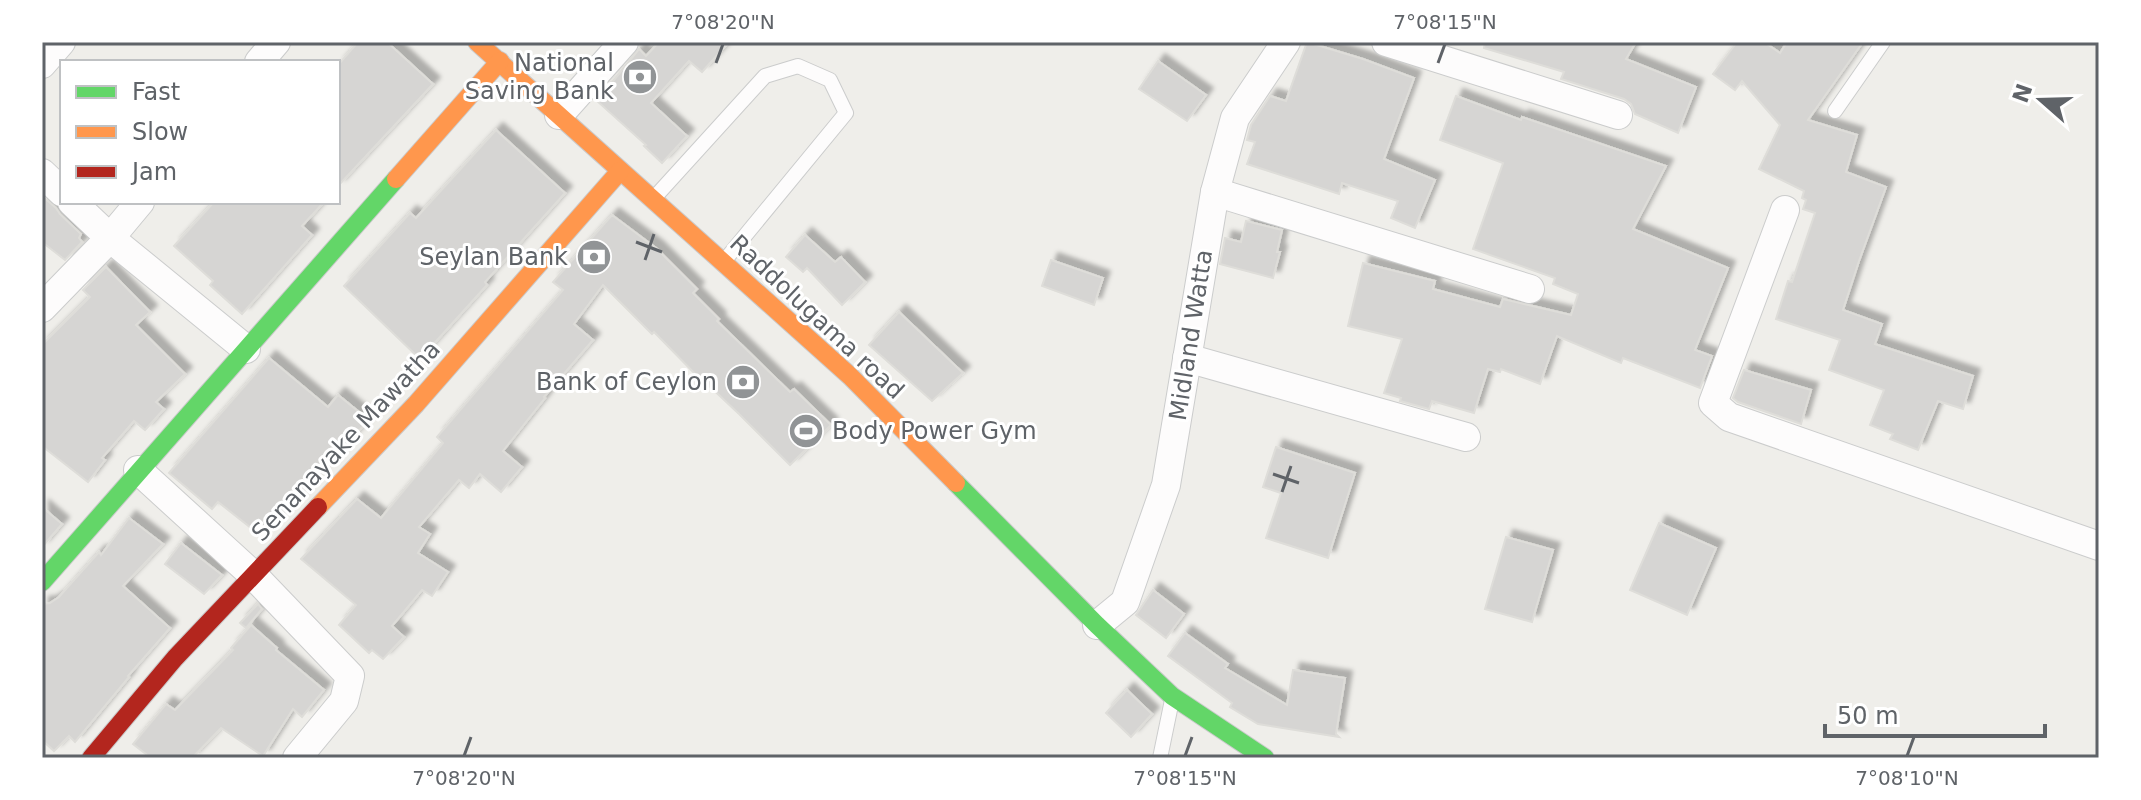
<svg xmlns="http://www.w3.org/2000/svg" width="2141" height="800" viewBox="0 0 2141 800" font-family="'DejaVu Sans',sans-serif">
  <defs>
    <filter id="shadow"><feDropShadow dx="7" dy="-7" stdDeviation="2" flood-color="#0004"/></filter>
  </defs>
  <rect width="100%" height="100%" fill="#efeeea"/>
  <!-- building -->
  <g fill="#d6d5d3" stroke="#deddd9" stroke-width="2" filter="url(#shadow)">
    <path d="M358,42H387L433,84L338,186V65Z"/>
    <path d="M659,42H729L702,72L689,61L651,103L687,136L662,163L644,146L646,145L597,101L639,49L646,56Z"/>
    <path d="M1307,42L1363,59L1414,78L1384,159L1435,180L1415,228L1391,218L1398,201L1342,183L1339,194L1247,164L1255,142L1247,140L1251,125L1270,96L1286,101Z"/>
    <path d="M1485,42H1636L1626,59L1696,87L1678,133L1635,114L1631,104L1624,99L1561,79L1564,72L1484,48Z"/>
    <path d="M1737,42H1764L1780,53L1787,42H1863L1808,120L1857,135L1846,172L1886,187L1859,261L1843,310L1882,324L1875,344L1973,376L1963,409L1938,401L1918,450L1890,439L1893,434L1870,425L1884,390L1829,370L1840,340L1776,319L1788,281L1792,282L1815,213L1803,209L1806,200L1802,198L1804,191L1759,169L1780,125L1742,81L1735,90L1713,74Z"/>
    <path d="M1158,61L1206,95L1187,121L1139,89Z"/>
    <path d="M1456,96L1521,120L1522,117L1666,166L1633,229L1728,268L1695,350L1712,356L1700,388L1623,358L1621,363L1557,336L1540,384L1501,369L1500,372L1488,369L1474,413L1432,401L1429,409L1400,401L1401,398L1384,393L1402,339L1348,326L1363,263L1435,281L1433,289L1500,307L1503,299L1571,315L1578,294L1553,284L1555,278L1473,249L1503,163L1440,140Z"/>
    <path d="M496,130L565,193L485,282L487,285L420,359L344,286L410,213L416,218Z"/>
    <path d="M42,196L56,208L60,214L81,234L79,238L82,242L65,260L42,242Z"/>
    <path d="M214,202H324L302,226L312,235L242,314L210,285L213,281L174,246Z"/>
    <path d="M612,215L656,248L697,289L693,293L719,319L717,321L790,392L794,389L831,425L790,465L739,414L705,382L704,383L654,332L652,334L603,285L574,324L593,340L544,397L545,398L503,451L522,467L501,492L480,474L469,488L459,480L419,527L430,534L418,553L448,572L432,596L422,590L392,626L404,637L383,659L372,650L369,653L339,625L356,605L301,559L357,499L381,518L443,443L437,437L563,290L553,282Z"/>
    <path d="M1246,221L1282,230L1277,252H1280L1273,278L1220,264L1225,238L1241,242Z"/>
    <path d="M805,235L835,262L841,257L865,282L842,305L807,268L803,272L786,257Z"/>
    <path d="M1051,260L1103,278L1094,305L1042,286Z"/>
    <path d="M106,267L150,312L136,325L185,374L156,402L164,409L145,430L134,421L102,458L105,460L88,482L42,446V345L90,297L83,290Z"/>
    <path d="M899,312L963,373L932,401L869,345Z"/>
    <path d="M269,358L328,407L338,395L369,420L260,535L218,502L212,509L169,473Z"/>
    <path d="M1744,370L1811,390L1801,424L1738,402L1733,398Z"/>
    <path d="M1276,447L1355,473L1328,558L1266,538L1281,493L1263,487Z"/>
    <path d="M42,507L62,524L42,547Z"/>
    <path d="M129,518L163,544L123,586L170,628L128,676L129,677L75,742L69,736L54,751L42,740V604L50,603L59,597L99,552L101,555Z"/>
    <path d="M1659,523L1716,548L1687,615L1630,590Z"/>
    <path d="M1506,537L1553,550L1532,622L1485,609Z"/>
    <path d="M181,543L222,575L204,594L165,564Z"/>
    <path d="M1153,590L1184,614L1166,638L1136,615Z"/>
    <path d="M258,604L262,609L246,628L240,623Z"/>
    <path d="M251,625L277,648L276,650L324,690L302,717L293,709L263,756L221,728L192,758H151L133,744L166,704L175,710L233,650L231,648Z"/>
    <path d="M1185,633L1228,664L1225,668L1287,705L1293,670L1345,678L1336,734L1339,737L1258,724L1230,707L1232,703L1168,656Z"/>
    <path d="M1127,690L1152,714L1131,737L1106,713Z"/>
  </g>
  <g fill="none" stroke-linecap="round" stroke-linejoin="round">
    <!-- lane casing -->
    <g stroke="#cbcccc" stroke-width="16">
      <g id="lane">
        <path d="M1835,111L1883,42"/>
        <path d="M655,197L765,76L798,66L830,80L846,113L725,260"/>
        <path d="M1160,758L1172,700"/>
      </g>
    </g>
    <!-- street casing -->
    <g stroke="#cbcccc" stroke-width="30">
      <g id="street">
        <path d="M1386,42L1618,115"/>
        <path d="M259,62L276,42"/>
        <path d="M42,64L61,42"/>
        <path d="M559,115L624,42"/>
        <path d="M42,173L62,192"/>
        <path d="M1215,192L1530,289"/>
        <path d="M72,202L110,238L246,349"/>
        <path d="M1785,210L1713,403L1729,417L2099,546"/>
        <path d="M42,308L110,238L140,202"/>
        <path d="M1187,358L1466,437"/>
        <path d="M138,470L254,576L350,676L344,701L297,758"/>
        <path d="M1097,625L1125,602L1166,485L1215,192L1235,118L1286,42"/>
      </g>
    </g>
    <!-- fast casing -->
    <g stroke="#cacacb" stroke-width="20">
      <g id="fast">
        <path d="M956,483L1097,625L1172,696L1265,758"/>
        <path d="M42,582L396,179"/>
      </g>
    </g>
    <!-- slow casing -->
    <g stroke="#cacacb" stroke-width="20">
      <g id="slow">
        <path d="M477,42L850,376L956,483"/>
        <path d="M396,179L500,61"/>
        <path d="M318,507L416,404L620,171"/>
      </g>
    </g>
    <!-- jam casing -->
    <g stroke="#cacacb" stroke-width="20">
      <path id="jam" d="M91,758L175,658L318,507"/>
    </g>
    <!-- lane -->
    <use href="#lane" stroke="#fdfcfc" stroke-width="14"/>
    <!-- street -->
    <use href="#street" stroke="#fdfcfc" stroke-width="28"/>
    <!-- fast -->
    <use href="#fast" stroke="#63d668" stroke-width="18"/>
    <!-- slow -->
    <use href="#slow" stroke="#ff974d" stroke-width="18"/>
    <!-- jam -->
    <use href="#jam" stroke="#b3261e" stroke-width="18"/>
  </g>
  <!-- ticks -->
  <path fill="none" stroke="#5f6368" stroke-width="3" d="M716,63L723,44M1438,63L1445,44M636,242L662,252M645,260L654,234M1273,474L1299,483M1282,492L1291,466M464,756L471,737M1185,756L1192,737M1907,756L1914,737"/>
  <!-- icons -->
  <defs>
    <g id="bank-disc" transform="scale(1.8)"><circle r="9.5" fill="#919496" stroke="#fff"/><path d="M-6-4H6V4H-6ZM0-2.3a2.3 2.3 0 1 0 0 4.6a2.3 2.3 0 1 0 0-4.6Z" fill="#fff"/></g>
    <g id="stadium-disc" transform="scale(1.8)"><circle r="9.5" fill="#919496" stroke="#fff"/><path d="M0-5a6.5 5 0 1 0 0 10a6.5 5 0 1 0 0-10ZM-3.5-1.8h7v3.6h-7Z" fill="#fff"/></g>
  </defs>
  <g fill-rule="evenodd">
    <use href="#bank-disc" x="640" y="77"/>
    <use href="#bank-disc" x="594" y="257"/>
    <use href="#bank-disc" x="743" y="382"/>
    <use href="#stadium-disc" x="806" y="431"/>
  </g>
  <g text-anchor="middle" dominant-baseline="central" stroke-width="6" stroke-linejoin="round" paint-order="stroke">
    <!-- poi labels -->
    <g font-size="24" fill="#5f6368" stroke="#fff" text-anchor="end">
      <text x="614" y="63">National<tspan x="614" dy="28">Saving Bank</tspan></text>
      <text x="568" y="257">Seylan Bank</text>
      <text x="717" y="382">Bank of Ceylon</text>
      <text x="832" y="431" text-anchor="start">Body Power Gym</text>
    </g>
    <!-- street labels -->
    <g font-size="24" fill="#5f6368" stroke="#fff">
      <text transform="translate(817 317) rotate(43)">Raddolugama road</text>
      <text transform="translate(1191 335) rotate(-81)">Midland Watta</text>
      <text transform="translate(346 441) rotate(-47)">Senanayake Mawatha</text>
    </g>
  </g>
  <!-- border -->
  <rect width="2141" height="800" fill="none" stroke="#ffffff" stroke-width="88"/>
  <!-- legend -->
  <rect x="60" y="60" width="280" height="144" fill="#ffffff" stroke="#bfc1c3" stroke-width="2"/>
  <rect x="76" y="86" width="40" height="12" fill="#63d668" stroke="#bfc1c3" stroke-width="2"/>
  <text x="132" y="100" font-size="24" fill="#5f6368">Fast</text>
  <rect x="76" y="126" width="40" height="12" fill="#ff974d" stroke="#bfc1c3" stroke-width="2"/>
  <text x="132" y="140" font-size="24" fill="#5f6368">Slow</text>
  <rect x="76" y="166" width="40" height="12" fill="#b3261e" stroke="#bfc1c3" stroke-width="2"/>
  <text x="132" y="180" font-size="24" fill="#5f6368">Jam</text>
  <!-- north arrow -->
  <g transform="translate(2041 100) rotate(290)" stroke="#ffffff" stroke-width="6" paint-order="stroke">
  <path d="M0-6L14 30L0 20L-14 30Z" fill="#5f6368"/>
  <text y="-12" font-size="22" font-weight="bold" text-anchor="middle" fill="#5f6368">N</text>
  </g>
  <!-- scale -->
  <path d="M1825 724v12h220v-12" fill="none" stroke="#5f6368" stroke-width="4"/>
  <text x="1837" y="724" font-size="24" fill="#5f6368" stroke="#ffffff" stroke-width="6" paint-order="stroke">50 m</text>
  <rect x="44" y="44" width="2053" height="712" fill="none" stroke="#5f6368" stroke-width="3"/>
  <g font-size="20" text-anchor="middle" fill="#5f6368">
    <text x="723" y="29">7°08'20"N</text>
    <text x="1445" y="29">7°08'15"N</text>
    <text x="464" y="785">7°08'20"N</text>
    <text x="1185" y="785">7°08'15"N</text>
    <text x="1907" y="785">7°08'10"N</text>
  </g>
</svg>
